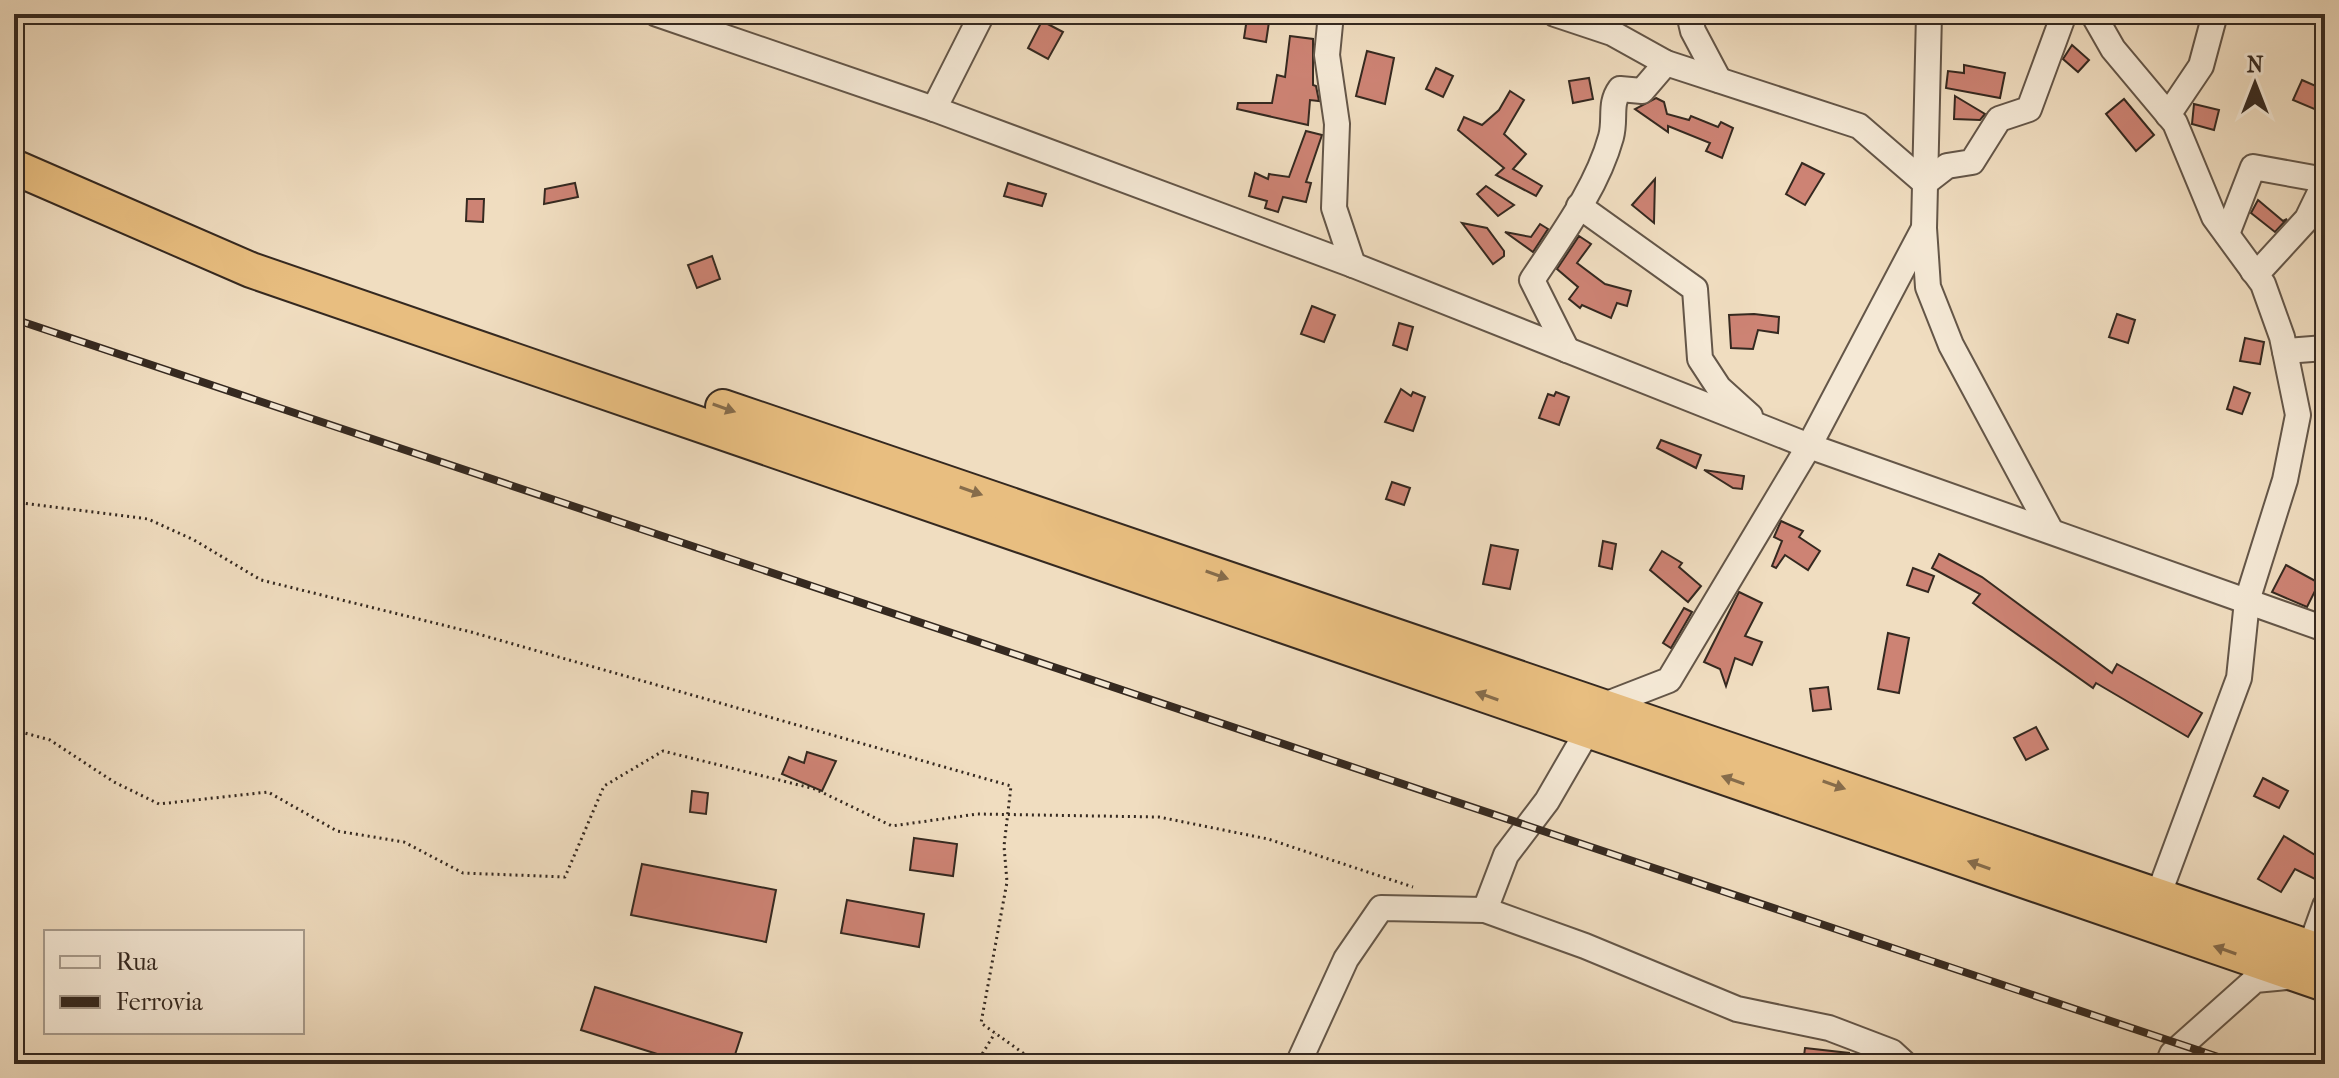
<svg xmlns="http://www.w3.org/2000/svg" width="2339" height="1078" viewBox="0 0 2339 1078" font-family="'IM FELL French Canon',serif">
  <rect width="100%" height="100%" fill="#f0ddc0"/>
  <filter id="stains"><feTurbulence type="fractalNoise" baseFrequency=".0025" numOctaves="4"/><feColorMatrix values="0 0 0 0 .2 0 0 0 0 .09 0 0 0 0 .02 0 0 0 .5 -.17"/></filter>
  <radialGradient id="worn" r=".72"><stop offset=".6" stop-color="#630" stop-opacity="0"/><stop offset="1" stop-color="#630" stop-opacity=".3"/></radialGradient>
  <!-- building -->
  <g fill="#cd8374" stroke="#352920" stroke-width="2">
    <path d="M1247,18L1269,22L1266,42L1244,38Z"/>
    <path d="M1042,21L1063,32L1048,59L1028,48Z"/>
    <path d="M1290,36L1313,39V85L1316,86L1319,101L1310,100L1308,125L1237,109L1238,103H1272L1277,75L1285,77Z"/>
    <path d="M2072,45L2089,60L2078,72L2063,59Z"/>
    <path d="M1367,51L1394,58L1385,104L1356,96Z"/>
    <path d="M1964,65L2005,73L2000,98L1946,88L1948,71L1964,73Z"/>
    <path d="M1436,68L1453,76L1443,97L1426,89Z"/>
    <path d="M1589,78L1593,99L1573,103L1569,81Z"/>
    <path d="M2302,80L2325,90L2319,111L2293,100Z"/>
    <path d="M1510,91L1524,100L1504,134L1526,154L1513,169L1542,186L1536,196L1496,175L1504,168L1458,130L1464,117L1482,125L1499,110Z"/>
    <path d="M1955,96L1985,114L1980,120L1954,119Z"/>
    <path d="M1656,98L1664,102L1667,114L1689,120L1691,116L1718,127L1721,122L1733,128L1722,158L1706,151L1710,143L1668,126V132L1635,109Z"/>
    <path d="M2124,99L2154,135L2136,151L2106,114Z"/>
    <path d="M2194,104L2219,110L2214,130L2192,124Z"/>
    <path d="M1306,131L1322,135L1306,182L1311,183L1306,202L1283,197L1278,212L1265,208L1267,201L1249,196L1255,173L1268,179L1269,174L1289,177Z"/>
    <path d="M1802,163L1824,174L1805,205L1786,194Z"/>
    <path d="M1655,179L1654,223L1632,205Z"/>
    <path d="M575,183L578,197L544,204L545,189Z"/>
    <path d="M1008,183L1046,194L1042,206L1004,196Z"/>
    <path d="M1486,186L1514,205L1498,216L1477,194Z"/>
    <path d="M467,199H484L483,222L466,221Z"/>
    <path d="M2258,200L2283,221L2287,219L2275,232L2251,213Z"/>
    <path d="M1462,223L1487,228L1504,251V256L1493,264Z"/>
    <path d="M1540,224L1548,229L1533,252L1505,232L1531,237Z"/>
    <path d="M1579,236L1591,244L1577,263L1605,284L1631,291L1627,306L1617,303L1611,318L1582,305L1580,308L1569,299L1578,287L1557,269Z"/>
    <path d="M712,256L720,279L697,288L688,265Z"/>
    <path d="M1312,306L1335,315L1324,342L1301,334Z"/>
    <path d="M1754,314L1779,317L1778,333L1758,330L1753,349L1731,348L1729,315Z"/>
    <path d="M2117,314L2135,320L2128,343L2109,337Z"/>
    <path d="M1399,323L1413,327L1407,350L1393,345Z"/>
    <path d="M2245,338L2264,342L2260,364L2240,361Z"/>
    <path d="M2234,387L2250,393L2242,414L2227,409Z"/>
    <path d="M1401,389L1411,396L1413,392L1425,397L1413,431L1385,422Z"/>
    <path d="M1556,392L1569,397L1559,425L1539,418L1548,394L1554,396Z"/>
    <path d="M1661,440L1701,455L1696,468L1657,448Z"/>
    <path d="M1704,470L1744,476L1742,489L1733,488Z"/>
    <path d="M1392,482L1410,488L1404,505L1386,499Z"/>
    <path d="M1781,521L1803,531L1799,537L1820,551L1808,570L1785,555L1776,568L1772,566L1782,541L1774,537Z"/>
    <path d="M1603,541L1616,544L1612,569L1599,566Z"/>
    <path d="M1491,545L1518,550L1510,589L1483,584Z"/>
    <path d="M1662,551L1682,563L1679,567L1701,586L1688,602L1650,570Z"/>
    <path d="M1939,554L1982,577L2112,673L2117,664L2202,713L2188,737L2096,683L2093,688L1973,603L1980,594L1932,568Z"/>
    <path d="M2286,565L2319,583L2307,607L2272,592Z"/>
    <path d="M1913,568L1934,576L1928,592L1907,585Z"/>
    <path d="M1739,592L1762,603L1745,636L1762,642L1752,665L1735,658L1726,686L1720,669L1704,662Z"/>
    <path d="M1684,608L1692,612L1671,648L1663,643Z"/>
    <path d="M1888,633L1909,638L1899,693L1878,689Z"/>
    <path d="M1828,687L1831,709L1813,711L1810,689Z"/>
    <path d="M2036,727L2048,749L2026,760L2014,738Z"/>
    <path d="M807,752L836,761L822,791L782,774L789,757L804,763Z"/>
    <path d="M2263,778L2288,791L2279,808L2254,796Z"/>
    <path d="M692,791L708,793L706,814L690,812Z"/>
    <path d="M2284,836L2325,861V884L2295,869L2281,892L2258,879Z"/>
    <path d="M914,838L957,844L953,876L910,870Z"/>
    <path d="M642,864L776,890L766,942L631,915Z"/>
    <path d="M847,900L924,914L919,947L841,933Z"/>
    <path d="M595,987L742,1033L732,1064H689L581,1030Z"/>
    <path d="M1805,1048L1849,1053V1058L1803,1064Z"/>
  </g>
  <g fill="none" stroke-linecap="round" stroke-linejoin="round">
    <!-- minor casing -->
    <g stroke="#645648" stroke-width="28">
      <g id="minor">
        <path d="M657,14L934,109L1353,265L1809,446L2325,629"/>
        <path d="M1331,14L1327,55L1337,124L1334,208L1353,265"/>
        <path d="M1555,14L1612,33L1666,63L1859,126L1925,183L1947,166L1972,162L1999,119L2029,109L2064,14"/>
        <path d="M1689,14L1693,31L1719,80"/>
        <path d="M1929,14L1924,228L1928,287L1951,345L2051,531"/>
        <path d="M2093,14L2113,49L2175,123L2214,217L2263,284L2282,337L2298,415L2285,480L2247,601L2239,678L2158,896"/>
        <path d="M934,109L982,14"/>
        <path d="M2168,115L2201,66L2215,14"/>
        <path d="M1579,206L1695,289L1700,359L1719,388L1750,416"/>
        <path d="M2227,234L2253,167L2325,180"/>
        <path d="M2253,271L2263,267L2307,219L2325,182"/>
        <path d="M1567,350L1532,280C1561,236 1597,188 1611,137C1616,119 1609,104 1620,89L1642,91L1666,63"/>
        <path d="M2285,351L2325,348"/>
        <path d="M1485,910L1506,855L1547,801L1602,706L1669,680L1809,446L1924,228"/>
        <path d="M1298,1064L1346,959L1381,908L1485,910L1585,946L1737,1009L1829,1028L1892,1052L1905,1064"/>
        <path d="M2168,1064L2172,1054L2255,980L2300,976L2325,906"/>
      </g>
    </g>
    <!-- highway casing -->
    <g stroke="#352920" stroke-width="38">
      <g id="highway">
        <path d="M14,167L251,270L2325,984"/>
        <path d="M723,407L2325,953"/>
      </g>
    </g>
    <!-- path -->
    <g stroke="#352920" stroke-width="3" stroke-dasharray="2 4" stroke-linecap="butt">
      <path d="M14,502L148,519L194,540L261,580L471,632L1011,786L1004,846L1007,882L981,1023L1030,1058V1064"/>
      <path d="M14,730L50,740L114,782L159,804L268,792L337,831L404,842L463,873L565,877L604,786L663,751L815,789L892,826L977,814L1159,817L1268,839L1413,887"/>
      <path d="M976,1064L995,1033"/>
    </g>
    <!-- minor -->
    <use href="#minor" stroke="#f5e9d6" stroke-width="24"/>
    <!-- highway -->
    <use href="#highway" stroke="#e8be80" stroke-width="34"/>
    <!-- rail casing -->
    <g stroke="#352920" stroke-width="8">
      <path id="rail" d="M14,319L2239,1064"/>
    </g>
    <!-- rail -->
    <use href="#rail" stroke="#f5e9d6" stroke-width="5" stroke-dasharray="15" stroke-linecap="butt"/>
  </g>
  <!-- one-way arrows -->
  <defs><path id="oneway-solid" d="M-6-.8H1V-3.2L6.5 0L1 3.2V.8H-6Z" transform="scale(2)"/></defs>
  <g fill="#866c4b">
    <use href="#oneway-solid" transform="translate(724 408) rotate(19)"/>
    <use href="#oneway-solid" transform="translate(971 491) rotate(19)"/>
    <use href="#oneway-solid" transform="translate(1217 575) rotate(19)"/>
    <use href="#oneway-solid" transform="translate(1487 696) rotate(-161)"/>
    <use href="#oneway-solid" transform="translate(1733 780) rotate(-161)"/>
    <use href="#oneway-solid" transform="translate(1834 785) rotate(19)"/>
    <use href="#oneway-solid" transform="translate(1979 865) rotate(-161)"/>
    <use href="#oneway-solid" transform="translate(2225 950) rotate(-161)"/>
  </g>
  <!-- margin -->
  <rect width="2339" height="1078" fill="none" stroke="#f0ddc0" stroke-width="48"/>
  <rect x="16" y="16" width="2307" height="1046" fill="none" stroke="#352920" stroke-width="4"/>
  <rect x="24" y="24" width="2291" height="1030" fill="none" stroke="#352920" stroke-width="2"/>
  <!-- legend -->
  <rect x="44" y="930" width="260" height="104" fill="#f5e9d6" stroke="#a89c8d" stroke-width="2"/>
  <rect x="60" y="956" width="40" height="12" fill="#f5e9d6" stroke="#a89c8d" stroke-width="2"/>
  <text x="116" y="970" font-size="24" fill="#352920">Rua</text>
  <rect x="60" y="996" width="40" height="12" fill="#352920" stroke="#a89c8d" stroke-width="2"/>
  <text x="116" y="1010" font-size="24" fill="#352920">Ferrovia</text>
  <!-- north arrow -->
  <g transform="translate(2255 84)" stroke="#f5e9d6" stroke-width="6" paint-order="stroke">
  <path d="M0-6L14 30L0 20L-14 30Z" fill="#352920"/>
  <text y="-12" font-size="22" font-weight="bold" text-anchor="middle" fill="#352920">N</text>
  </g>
  <rect width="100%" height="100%" filter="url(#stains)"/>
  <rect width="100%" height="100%" fill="url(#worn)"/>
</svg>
